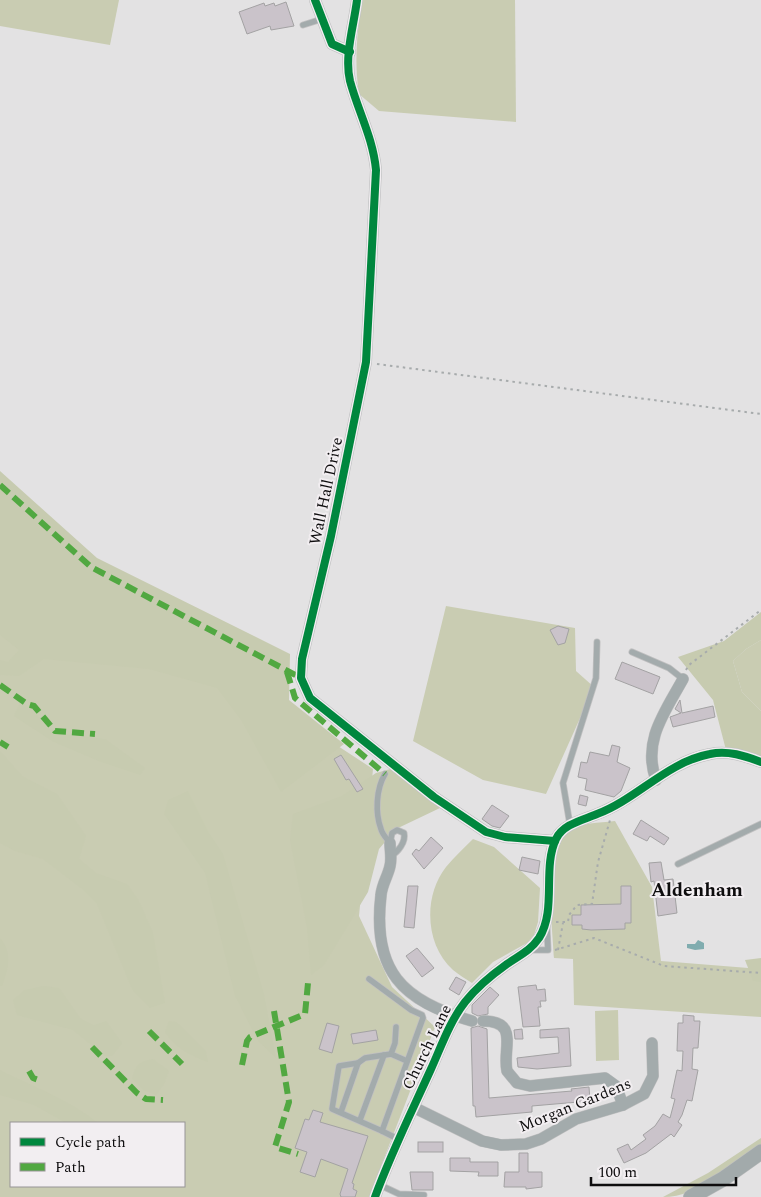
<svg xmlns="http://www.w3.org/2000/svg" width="761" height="1197" viewBox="0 0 761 1197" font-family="Spectral,serif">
  <rect width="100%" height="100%" fill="#e3e2e3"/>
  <!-- green -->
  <g fill="#c9ccb2" fill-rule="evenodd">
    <path d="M0,0H119L110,45L0,26Z"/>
    <path d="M362,0H515L516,122L379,111L359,94C354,61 357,33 362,0Z"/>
    <path d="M0,499L92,585L373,769L359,916L392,987L435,1027L369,1197H0ZM11,1123H184V1186H11Z"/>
    <path d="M446,606L575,628L576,671L594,687L546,794L483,780L413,741Z"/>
    <path d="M761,640V711L742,692L733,661L746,649Z"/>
    <path d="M615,821L652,887L661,961L761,969V1017L574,1005L573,959L554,958C553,930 542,848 567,832C582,822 598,823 615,821Z"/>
    <path d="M473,839L494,847L540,888L538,922L534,935L527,943L493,962L472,983C466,979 459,975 453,970C425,945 423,896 446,867C454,857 464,848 473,839Z"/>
    <path d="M618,1010L619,1060L596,1061L595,1011Z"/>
  </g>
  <!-- forest -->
  <g fill="#c7cbb0">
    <path d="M0,471L97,558L290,654L289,700L344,744L281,792L241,720L217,688L149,669L44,659L19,676L0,675V660L8,662L19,650L0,635Z"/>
    <path d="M761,612V640L746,649L733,661L742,692L761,711V759L726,750L713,700L678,657L724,641Z"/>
    <path d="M21,701L57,733L105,739L145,768L140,775L101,762L54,742L14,716Z"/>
    <path d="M0,751L22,776L57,794L86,836L79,859L96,873L127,884L139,901L153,933L165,1003L150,1008L132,989L97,904L81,888L43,859L15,851L0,843Z"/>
    <path d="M394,768L440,808L396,829L379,849L368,892L324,965L311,975L307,928L290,840L293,814L342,796L376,773Z"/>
    <path d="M188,791L209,833L223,854L264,994L276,1058L258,1041L235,996L205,873L164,814L168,800Z"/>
    <path d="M0,938C13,952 8,970 2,986H0Z"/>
    <path d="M761,958V982L753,981L745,960Z"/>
    <path d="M44,986L59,988L80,1018L94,1025L106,1021L122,1043L112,1056H105L73,1030L17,1015L13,1000L25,990Z"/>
    <path d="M169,1021L176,1022L206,1051L208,1062C189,1055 177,1049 165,1032Z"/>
    <path d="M153,1059L169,1071L164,1084L156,1095L143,1090L132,1079C135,1066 139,1061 153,1059Z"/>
    <path d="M0,1070C34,1087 68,1099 98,1123H66L34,1105L0,1095Z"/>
    <path d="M761,1138V1146C732,1166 699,1197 663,1197L708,1173Z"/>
  </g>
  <!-- water -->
  <path fill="#80acaf" d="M698,940L704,943V949L695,950L687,948V944H695Z"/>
  <!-- building -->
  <g fill="#cac3ca" stroke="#a3a2a3">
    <path d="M286,2L294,26L271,30L270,26L247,34L239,12L264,3L265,6L274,3L275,6Z"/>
    <path d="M558,626L569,629L565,643L558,645L550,630Z"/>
    <path d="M622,662L660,677L653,694L615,679Z"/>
    <path d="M680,700L682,713L713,706L715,717L673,727L670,717L681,713L675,709Z"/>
    <path d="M612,745L620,747L617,762L630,768L621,791L614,797L585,790L587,779L578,777L581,762L587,763L590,752L609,756Z"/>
    <path d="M341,755L363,789L357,792L349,779L346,780L334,759Z"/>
    <path d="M580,795L588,797L586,806L578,804Z"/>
    <path d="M492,805L509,816L500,828L492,826L482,819Z"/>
    <path d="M641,820L669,838L664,845L650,836L647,841L633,834Z"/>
    <path d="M431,837L443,848L424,869L412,854L416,849L419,851Z"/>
    <path d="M522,857L540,861L538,874L519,870Z"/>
    <path d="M661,862L664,880L673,879L677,913L658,916L654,881L651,882L649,863Z"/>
    <path d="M408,886H418L414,928L404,927Z"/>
    <path d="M621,886H631V923H625V929L591,930L582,929V925H572V915H581V905L621,904Z"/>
    <path d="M417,948L434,968L422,977L406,956Z"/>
    <path d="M456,977L466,982L459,995L449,989Z"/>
    <path d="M536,985L537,990L545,989L546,1001H540L541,1007H538L540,1026L523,1027L518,987Z"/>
    <path d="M490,987L499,995L488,1007V1014L478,1016L472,1013V1005Z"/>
    <path d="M683,1015L694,1016V1021H700L698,1048H693L692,1069L698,1070L692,1101L687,1100L682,1115L678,1122L682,1125L674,1137L671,1134L646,1153L624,1163L617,1149L628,1144L631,1150L646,1139L643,1135L655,1126L663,1114L670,1118L675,1099L671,1098L677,1070L682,1071L683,1051H677L678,1023H683Z"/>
    <path d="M327,1023L339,1026L332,1053L319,1049Z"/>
    <path d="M478,1026L487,1029L489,1098L572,1091L571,1089L589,1087L590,1101L532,1106V1112L476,1117L475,1106H473L471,1028Z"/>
    <path d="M569,1028L571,1066L537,1069L518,1067L517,1058L559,1053L558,1037L540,1038V1030Z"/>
    <path d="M522,1029L523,1039H515L514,1030Z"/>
    <path d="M376,1030L378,1040L353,1044L351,1034Z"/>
    <path d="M313,1110L323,1113L320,1122L368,1136L352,1183L354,1184L353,1189L357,1191L355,1197H341L340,1194L348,1169L321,1159L315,1177L300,1172L307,1152L295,1148L305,1119L309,1120Z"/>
    <rect x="418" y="1142" width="25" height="10"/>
    <path d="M519,1153H528V1172H542V1187L526,1189V1187H504L505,1172H519Z"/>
    <path d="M450,1158H470V1162H498V1176H478L479,1172L450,1171Z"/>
    <path d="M410,1172H433V1190H412Z"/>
  </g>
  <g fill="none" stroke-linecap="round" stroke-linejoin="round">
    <!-- service casing -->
    <g stroke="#c1c0c1" stroke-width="7">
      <g id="service">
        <path d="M303,25L322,19"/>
        <path d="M632,652L669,668L683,679"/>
        <path d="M385,774C376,789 375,813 381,829C382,834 387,839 390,843"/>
        <path d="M570,825L563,783L596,678L597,642"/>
        <path d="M390,843L392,833L397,830L404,833C406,842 398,852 391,856"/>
        <path d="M678,864L761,824"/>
        <path d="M530,950H548L547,928"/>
        <path d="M369,979L411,1010L422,1015L423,1018L382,1131L398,1139"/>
        <path d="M396,1027L395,1043L391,1054L407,1061"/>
        <path d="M358,1063L339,1066L332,1109L382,1131"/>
        <path d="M341,1112L358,1063L365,1058L391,1054"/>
        <path d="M360,1120L384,1055"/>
        <path d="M380,1185L399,1194L424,1195"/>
      </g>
    </g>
    <!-- minor casing -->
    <g stroke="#c1c0c1" stroke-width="12">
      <g id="minor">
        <path d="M315,0L332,44L350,52"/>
        <path d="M357,0C354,25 344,56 350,81C358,111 373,138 376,170L366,362L331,536L302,659L301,678L310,698L434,797L486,832L505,837L555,841"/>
        <path d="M656,780C642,741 665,712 683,679"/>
        <path d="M390,843C390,850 392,859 390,866C388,876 382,884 381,895C372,971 402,1001 472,1021"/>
        <path d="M483,1021C520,1021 502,1049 507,1071L517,1083L530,1086L605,1078L616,1086L623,1105"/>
        <path d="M413,1107L482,1141L501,1145L526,1144L541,1139L576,1119L623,1105L644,1094L653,1076L652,1043"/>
        <path d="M375,1197C391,1153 412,1111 431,1069C441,1047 450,1021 465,1002C476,988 493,974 507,964C520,955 530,951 539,938C557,910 542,868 556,839C563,824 583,820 597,814C637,799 667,762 710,754C728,750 745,756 761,762"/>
      </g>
    </g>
    <!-- secondary casing -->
    <g stroke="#c1c0c1" stroke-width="16">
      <path id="secondary" d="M691,1197L723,1179L761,1152"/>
    </g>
    <!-- path -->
    <g stroke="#a7abac" stroke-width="2" stroke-dasharray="2.5 4" stroke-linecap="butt">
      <path d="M377,364L761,414"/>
      <path d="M686,670L689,665L761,610"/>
      <path d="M556,922H568L569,915L577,905L592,904L598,862L610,820"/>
      <path d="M555,950L594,938L664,966L761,973"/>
      <path d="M558,950L563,923"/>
    </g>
    <!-- service -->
    <use href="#service" stroke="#a3abac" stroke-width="5.5"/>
    <!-- minor -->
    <use href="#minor" stroke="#a3abac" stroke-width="11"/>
    <!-- secondary -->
    <use href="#secondary" stroke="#a2aaab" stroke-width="15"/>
    <!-- quiet -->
    <g stroke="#51a841" stroke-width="6" stroke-dasharray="12 6" stroke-linecap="butt">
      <path d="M0,485L91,567L301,678"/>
      <path d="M287,672L295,698L385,774"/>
      <path d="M0,685L27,704L34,706L55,731L95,734"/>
      <path d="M0,742L8,747"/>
      <path d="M274,1011L289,1102L275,1147L298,1154"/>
      <path d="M149,1031L182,1064"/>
      <path d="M92,1047L137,1093L146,1099L163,1100"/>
      <path d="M242,1065L247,1041L250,1037L305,1014L308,983"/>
      <path d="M29,1071L33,1078L41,1081"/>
    </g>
    <!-- cycleway casing -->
    <g stroke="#f2eef1" stroke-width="11">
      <g id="cycleway">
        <path d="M315,0L332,44L350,52"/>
        <path d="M357,0C354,25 344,56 350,81C358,111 373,138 376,170L366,362L331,536L302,659L301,678L310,698L434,797L486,832L505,837L555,841"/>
        <path d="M375,1197C391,1153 412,1111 431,1069C441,1047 450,1021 465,1002C476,988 493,974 507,964C520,955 530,951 539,938C557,910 542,868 556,839C563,824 583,820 597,814C637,799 667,762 710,754C728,750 745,756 761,762"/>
      </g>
    </g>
    <!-- cycleway -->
    <use href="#cycleway" stroke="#00873e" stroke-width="8"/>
  </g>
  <g text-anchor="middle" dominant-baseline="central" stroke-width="4" stroke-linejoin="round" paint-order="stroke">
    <!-- street labels -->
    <g font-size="16" fill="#0e0d0e" stroke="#f2eef1">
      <text transform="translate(326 491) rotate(-78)">Wall Hall Drive</text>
      <text transform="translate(427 1047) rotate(-64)">Church Lane</text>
      <text transform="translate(575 1105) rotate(-22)">Morgan Gardens</text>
    </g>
    <!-- quarter labels -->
    <g font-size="19" font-weight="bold" fill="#0e0d0e" stroke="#f2eef1">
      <text x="697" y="890">Aldenham</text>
    </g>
  </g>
  <!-- legend -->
  <rect x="10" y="1122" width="175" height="65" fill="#f2eef1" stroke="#979496"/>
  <rect x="20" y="1138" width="25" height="8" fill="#00873e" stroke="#979496"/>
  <text x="55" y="1147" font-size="15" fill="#0e0d0e">Cycle path</text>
  <rect x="20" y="1163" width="25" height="8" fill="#51a841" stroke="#979496"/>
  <text x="55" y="1172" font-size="15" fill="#0e0d0e">Path</text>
  <!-- scale -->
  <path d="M591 1177v8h145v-8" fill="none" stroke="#0e0d0e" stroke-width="2.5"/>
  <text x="598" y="1177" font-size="15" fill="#0e0d0e" stroke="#f2eef1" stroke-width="4" paint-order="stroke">100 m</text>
</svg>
